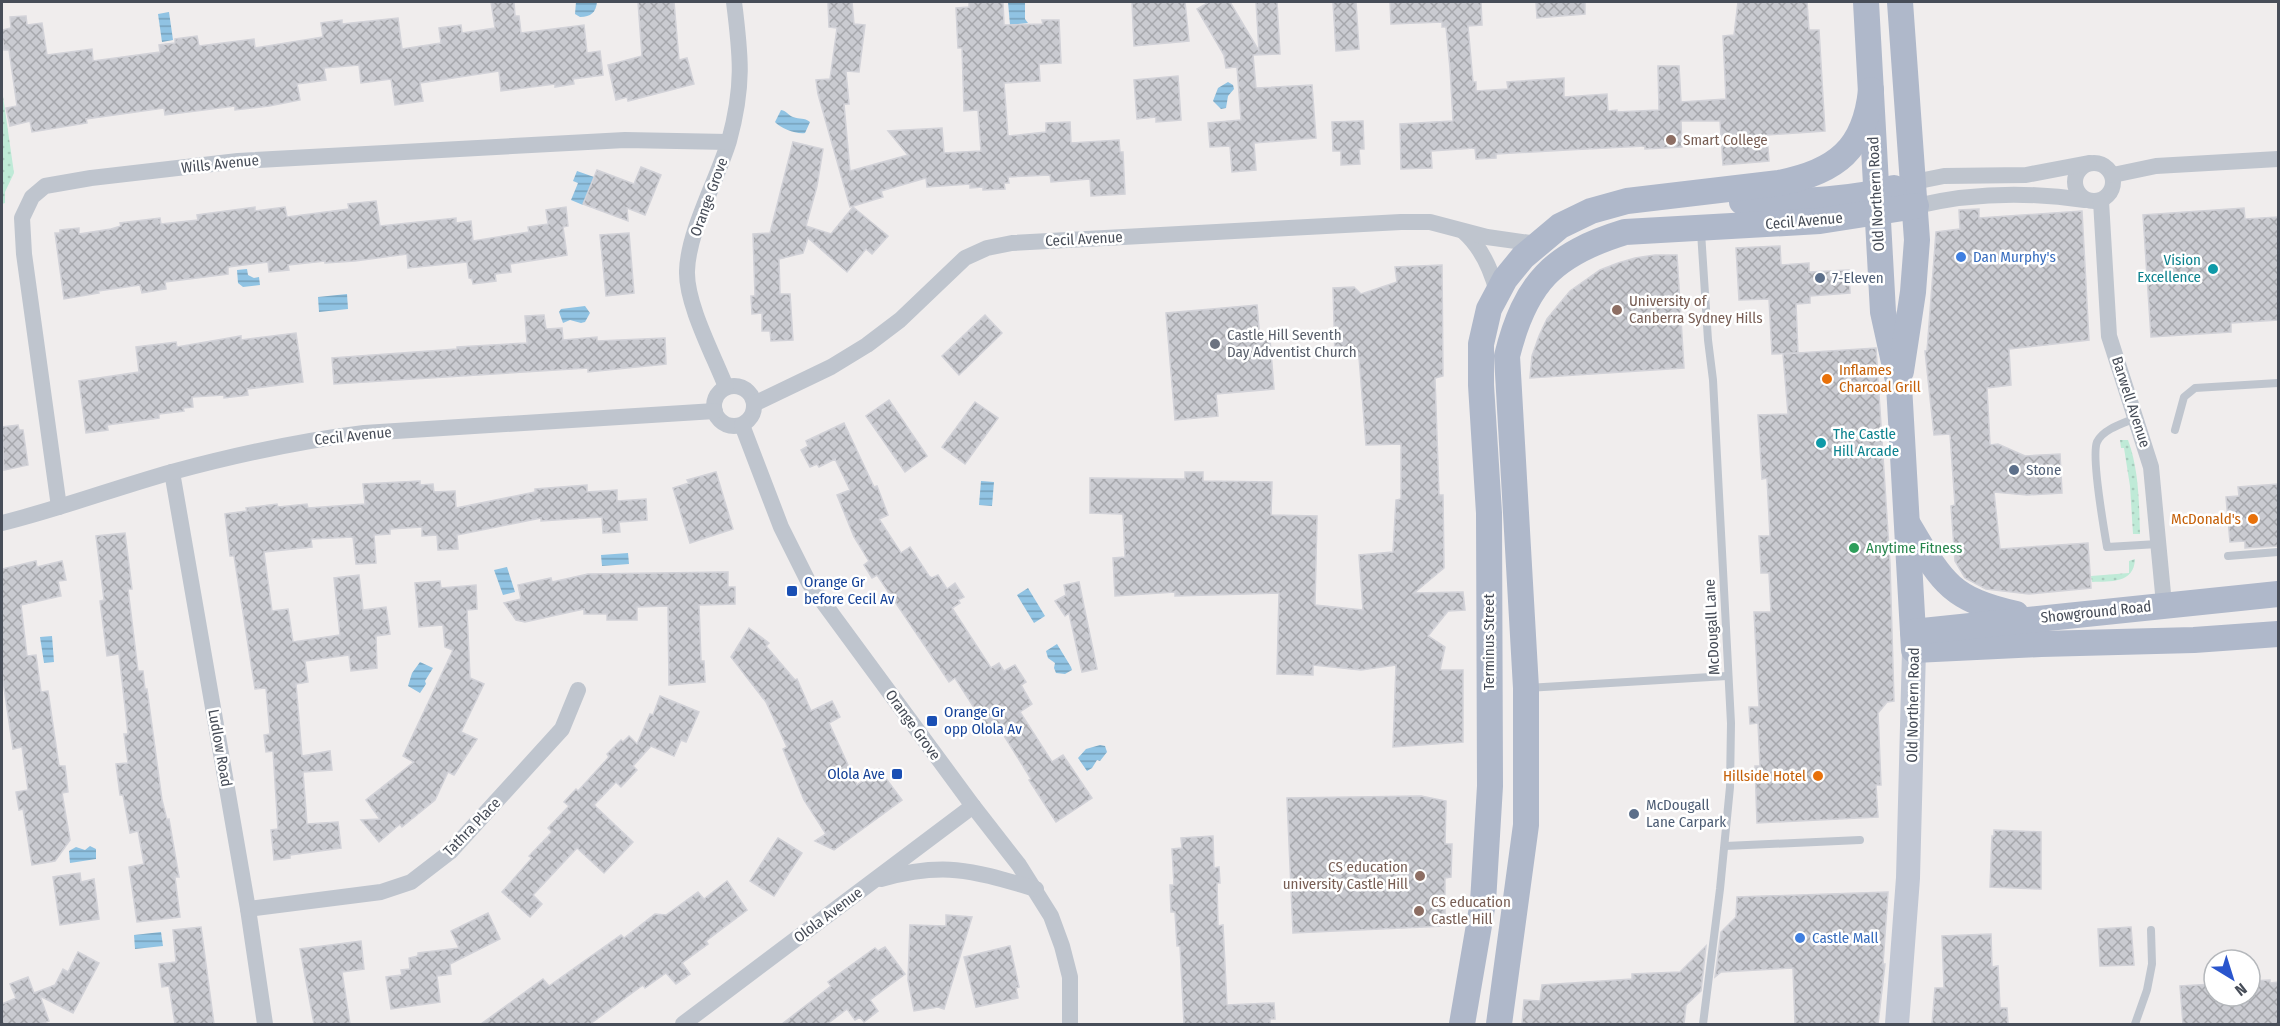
<svg xmlns="http://www.w3.org/2000/svg" width="2280" height="1026" viewBox="0 0 2280 1026" font-family="'Fira Sans Condensed',sans-serif">
  <defs>
    <pattern id="green-dots" width="8" height="8" patternUnits="userSpaceOnUse" patternTransform="scale(1.5)"><rect width="8" height="8" fill="#bfead7"/><path d="M2 2h.1M6 6h.1" fill="none" stroke="#a6cabb" stroke-width="1.8" stroke-linecap="round"/></pattern>
    <pattern id="water-rules" width="6" height="5" patternUnits="userSpaceOnUse" patternTransform="scale(1.5)"><rect width="6" height="5" fill="#90c3e3"/><path d="M0 2.5h6" fill="none" stroke="#77a1bb"/></pattern>
    <pattern id="building-cross-hatch" width="8" height="8" patternUnits="userSpaceOnUse" patternTransform="scale(1.5)"><rect width="8" height="8" fill="#cacbd1"/><path d="M0 0l8 8M0 8l8-8" fill="none" stroke="#a6a7ac"/></pattern>
  </defs>
  <rect width="100%" height="100%" fill="#f0eded"/>
  <!-- green -->
  <g fill="url(#green-dots)">
    <path d="M2,89L14,173L5,192V203L2,204Z"/>
    <path d="M2120,440H2128C2139,470 2139,502 2140,534H2133L2130,486L2124,448H2121Z"/>
    <path d="M2135,559C2134,584 2110,581 2092,582L2091,576L2129,573V561Z"/>
  </g>
  <!-- water -->
  <g fill="url(#water-rules)">
    <path d="M576,2H597C596,12 591,17 580,17L575,14Z"/>
    <path d="M1008,2H1025V19L1028,23L1010,25Z"/>
    <path d="M169,12L173,40L162,42L158,14Z"/>
    <path d="M1228,82L1233,85L1234,89L1228,96L1226,108L1221,109L1213,101L1218,88Z"/>
    <path d="M781,110C787,111 788,115 793,117C800,120 804,117 810,122L805,133C798,135 780,128 775,122Z"/>
    <path d="M577,171L594,177L583,205L571,200L578,183L573,181Z"/>
    <path d="M247,269L248,275L254,278L259,277L260,285L243,287L238,283L237,270Z"/>
    <path d="M347,294L348,309L319,312L318,297Z"/>
    <path d="M585,306L590,313L585,322L581,323L570,320L563,323L559,312L561,309Z"/>
    <path d="M981,481L994,482L992,506L979,505Z"/>
    <path d="M628,553L629,564L602,566L601,555Z"/>
    <path d="M507,567L515,592L503,595L494,570Z"/>
    <path d="M1028,588L1045,616L1034,623L1017,595Z"/>
    <path d="M52,636L54,662L44,663L40,637Z"/>
    <path d="M1057,644L1071,667L1072,670L1065,674L1056,673L1054,668L1055,663L1048,658L1046,651Z"/>
    <path d="M420,662L433,668L425,681L426,684L420,693L408,686L412,673Z"/>
    <path d="M1100,745L1105,746L1107,752L1100,761L1097,760L1092,768L1087,771L1078,758L1086,749Z"/>
    <path d="M90,846L96,849V859L70,863L69,851L76,847L85,850Z"/>
    <path d="M161,932L163,946L135,949L134,935Z"/>
  </g>
  <!-- building -->
  <g fill="url(#building-cross-hatch)" stroke="#d2d2d8" stroke-width="1.5">
    <path d="M491,2H514L515,16H519L521,33L584,25L587,53L600,51L603,75L573,79L574,84L555,87V84L501,91L499,71L420,83L423,101L395,105L391,79L361,83L359,65L324,68L326,80L297,84L300,100L269,106L235,110V106L165,115L164,108L86,119L87,123L32,132L30,121L10,126L6,108L17,106L9,50H4L2,34V30L11,28L10,17L26,16L27,25L42,23L47,55L92,49L93,61L160,52L159,45L175,43V39L197,36L199,46L254,39L255,48L323,37L321,23L342,20V24L398,18L402,49L441,43L439,28L461,25L462,33L495,28Z"/>
    <path d="M638,2H674L679,60L687,58L694,84L628,101L627,97L616,100L608,65L642,56Z"/>
    <path d="M828,2H852L854,24L865,25L859,72L846,71L849,104H844L850,171L908,155L888,131L942,128L944,153L981,151L978,110L964,111L962,48H958L956,8L969,7V2H1003L1004,25L1043,24L1042,20H1059L1061,63L1039,64L1040,81L1004,83L1008,136L1046,132V123L1070,122L1071,143L1119,140L1120,152H1123L1125,194L1091,196L1090,179L1051,182L1050,175L1008,177L1009,183H1004L1005,189L983,190V187L970,188V184L927,187L926,178L881,191L883,197L850,207L818,94L816,80L830,79L837,28L829,27Z"/>
    <path d="M1132,2H1185L1189,41L1134,46Z"/>
    <path d="M1209,2H1230L1259,51L1256,2H1277L1280,54L1253,55L1256,88L1312,85L1316,138L1254,143L1256,170L1232,172L1230,146L1210,147L1208,123L1241,120L1237,67L1226,68L1224,55L1197,9Z"/>
    <path d="M1333,2H1356L1359,49L1336,51Z"/>
    <path d="M1390,2H1481L1482,25L1468,26L1473,82H1476V91L1508,89L1507,82L1564,78V97L1607,94L1608,111L1617,110V112L1659,110L1658,66H1679L1681,102L1726,99L1723,36L1734,35L1738,2H1807L1809,30H1819L1825,131L1767,135L1769,161L1723,165L1720,121H1681L1682,147L1645,149V146L1567,150L1496,154V158L1476,159L1475,148L1431,151L1432,168L1401,169L1400,124L1453,121L1450,68L1446,27H1442V22L1391,24Z"/>
    <path d="M1536,2H1585V14L1537,18Z"/>
    <path d="M1178,76L1181,120L1156,122V117L1137,119L1134,80Z"/>
    <path d="M1363,121L1364,149H1359L1360,164L1341,165V151H1333L1332,122Z"/>
    <path d="M793,142L823,149L817,186L806,226L831,234L853,207L888,236L872,254L866,249L847,272L808,238L803,253L779,259L780,294H790L793,340L771,341L770,331H762V313L752,314L751,296H755L753,234L770,233Z"/>
    <path d="M641,167L661,175L645,215L627,208L628,221L583,204L597,170L634,184Z"/>
    <path d="M376,201L380,226L456,218V223L471,221L473,241L529,232L528,227L548,224L546,210L566,207L568,226L563,227L567,255L510,264L511,272L495,274L496,281L473,284L472,279L469,278L467,262L408,268L407,254L355,261L325,263V261L288,265L289,270L269,272L268,262L228,267V274L165,282L166,289L142,293L140,285L98,291L99,293L64,299L55,233H60V230L79,228V234L111,229L121,226L120,223L160,218L161,224L198,220L197,215L255,207V211L285,207L287,217L349,209L348,204Z"/>
    <path d="M2244,208L2245,219L2278,217V320L2231,323V332L2151,337L2143,215Z"/>
    <path d="M1979,209V218L2082,211L2089,340L2009,349L2011,385L1987,388L1990,445L1998,444L2025,456L2060,454L2062,493L2027,495L1994,492L2000,549L2088,543L2091,588L2029,594L1986,589L1965,578L1955,561L1951,506L1955,505L1950,434L1934,435L1925,351H1927L1936,232L1960,229L1959,210Z"/>
    <path d="M629,233L634,293L606,296L600,235Z"/>
    <path d="M1780,246L1781,265L1809,263V272L1849,270L1850,293L1810,296V303L1796,304L1798,353L1772,354L1769,299L1739,300L1736,248Z"/>
    <path d="M1655,255H1677L1684,368L1530,378L1532,356L1539,336L1547,319L1570,291L1600,270L1618,263L1635,258Z"/>
    <path d="M1442,265L1443,376L1435,378L1439,495H1443L1444,568L1414,593L1463,592L1465,610L1448,611L1428,636L1445,647L1440,670H1463V742L1393,747L1396,665L1361,670L1313,665V675L1277,674L1279,593L1175,596V592L1115,596L1113,558L1125,557L1123,514L1090,513V478L1185,479V472H1203V481L1272,482L1271,515L1317,516L1315,605L1363,610L1359,555L1393,552L1396,500L1401,499V444L1366,445L1359,357H1335L1333,288L1354,287L1361,294L1397,282L1395,267Z"/>
    <path d="M1257,305L1260,340L1270,339L1274,389L1216,394L1218,416L1175,420L1166,313Z"/>
    <path d="M544,315L546,329L562,328L563,340L597,337V341L665,338L666,364L588,372V368L334,384L332,358L457,349V347L527,343L525,316Z"/>
    <path d="M985,315L1002,333L959,375L942,356Z"/>
    <path d="M296,333L303,382L247,389L248,395L224,398V395L192,397L193,407L183,408L184,411L159,414V418L107,425L108,430L86,433L79,381L139,372L136,347L176,342L177,347L241,336V340Z"/>
    <path d="M1876,348L1890,564L1894,701L1887,702L1878,713L1881,785H1876L1878,817L1757,823L1755,766H1760L1758,723L1750,724L1749,707H1759L1754,612H1771L1769,573H1761L1759,536H1770L1767,478L1762,479L1758,415L1788,414L1783,354Z"/>
    <path d="M889,400L927,456L905,472L866,416Z"/>
    <path d="M975,402L998,418L965,464L942,447Z"/>
    <path d="M844,423L874,487L877,486L888,515L879,519L901,553L910,547L929,576L932,578L938,575L947,589L955,583L964,597L958,600L960,603L952,608L991,668L999,663L1004,671L1015,665L1026,682L1021,685L1032,704L1020,712L1052,762L1063,755L1092,798L1056,822L1029,780L1031,779L998,726L989,731L955,678L949,682L877,575L872,578L864,565L869,561L854,537L837,495L850,490L835,459L819,467L817,464L810,467L801,450L808,446L806,441Z"/>
    <path d="M18,425L19,430H23L28,465L4,470L2,427Z"/>
    <path d="M716,472L733,529L690,543L673,488L689,483L687,480Z"/>
    <path d="M420,481V485L433,484L434,492L455,491L456,508L535,492V489L587,485V492L617,490V501L646,499L647,520L619,522L620,532L603,533L602,517L541,521V518L457,535L458,549L438,550L437,535L422,536V527L390,529V534L374,535L376,563L356,564L353,537L311,539L312,547L264,552L272,611L288,609L293,642L340,635L334,578L359,575L363,610L386,607L390,634L376,636L377,668L351,671L349,655L305,661L308,682L296,684L302,756L330,751L332,770L303,772L307,824L338,822L341,848L290,855V858L274,860L271,830L278,829L273,751L266,752L264,735L270,734L266,688L255,689L234,556H230L225,514L247,511L246,508L277,504L278,507L307,504L308,508L365,504L363,484Z"/>
    <path d="M2278,484V546L2245,548V541L2230,542L2226,497L2239,496L2238,487Z"/>
    <path d="M125,533L132,589H128L138,671H143L145,689H147L162,800L167,820L169,819L179,877H175L180,917L137,922L129,867L144,864L138,831L130,833L123,795H120L116,764L128,763L124,734H128L119,654L107,656L100,601L104,600L96,536Z"/>
    <path d="M36,561L37,567L62,561L66,580L58,581L61,596L21,605L27,656L36,655L41,692L48,691L59,766H65L68,792L62,793L70,840L55,861L32,865L23,809L19,810L16,792L28,790L22,747L13,749L2,674V569Z"/>
    <path d="M728,572V587H735V604L699,605L701,661H704L705,682L669,685L668,606L637,607V620H607V614H584V609L525,622L516,620L504,603L521,599L518,585L551,578L552,582L588,574Z"/>
    <path d="M440,581L441,588L476,585L477,609L467,610L470,678L484,684L461,732L477,739L454,775L448,772L435,800L402,827L400,824L379,842L361,820L380,819L366,800L414,762L403,756L453,650L445,647L443,625L419,627L415,583Z"/>
    <path d="M1079,582L1097,669L1082,672L1069,613L1065,616L1055,601L1066,595L1064,585Z"/>
    <path d="M749,628L769,643L766,646L795,680L797,679L811,711L832,701L840,717L829,723L857,785L879,769L902,800L834,850L815,841L826,834L804,800L783,749L787,747L766,702L731,657Z"/>
    <path d="M660,696L699,712L686,742L681,740L674,756L651,746L633,766L637,770L621,787L616,782L594,805L633,842L604,873L577,848L533,895L542,904L530,917L502,892L532,858L529,856L552,832L548,828L569,806L564,802L576,789L578,791L609,757L607,754L621,740L623,742L629,736L637,744L650,714L653,715Z"/>
    <path d="M1421,796L1446,801L1445,844H1452L1451,877L1445,878V926L1293,933L1287,798Z"/>
    <path d="M1994,830L2041,832V889L1990,887L1992,836H1994Z"/>
    <path d="M1213,836L1214,868L1219,867L1220,883H1217L1218,926L1223,925L1227,1005L1274,1003L1275,1019H1270V1024H1184L1180,946H1177L1175,912H1171L1170,885H1174L1172,849L1182,848L1181,838Z"/>
    <path d="M778,838L802,853L774,896L750,881Z"/>
    <path d="M80,873L81,882L94,879L99,919L60,925L53,877Z"/>
    <path d="M727,881L747,910L706,941L708,944L682,963L690,974L676,984L666,973L645,988L643,985L590,1024H481L543,979L549,986L621,935L624,938L655,914L666,915L698,892L704,899Z"/>
    <path d="M1888,892L1883,964H1885L1878,1024H1795L1793,968L1721,972L1715,977L1721,932L1736,917L1737,897Z"/>
    <path d="M488,913L500,939L450,964L451,974L437,976L440,1002L391,1009L386,977L402,975L401,970L410,969L409,958L418,956V953L459,948L451,931Z"/>
    <path d="M946,915L972,917L944,1009L938,1007L914,1011L908,980L910,925L946,926Z"/>
    <path d="M201,927L214,1024H175L169,986L162,987L159,964L176,962L173,930Z"/>
    <path d="M2131,927L2134,965L2100,966L2098,929Z"/>
    <path d="M1991,934L1992,967L1998,966L2000,1008H2007L2008,1024H1932L1935,988H1944L1942,936Z"/>
    <path d="M361,941L364,969L342,972L350,1024H314L300,949Z"/>
    <path d="M1010,946L1019,987L1016,988L1018,998L976,1007L964,957Z"/>
    <path d="M1706,946L1701,991L1686,1005L1684,1024H1522L1524,1000L1540,1001L1542,985L1632,979V974L1680,972Z"/>
    <path d="M885,947L905,974L870,1000L878,1011L864,1022L860,1017L855,1020L847,1009L827,1024H782L831,986L828,982L875,948L878,951Z"/>
    <path d="M78,952L99,963L73,1013L40,996L49,1021L40,1024H2V1004L16,998L10,984L28,977L34,993L55,985L63,969L68,972Z"/>
    <path d="M2270,980V983L2278,982V1024H2183L2180,986L2214,984V996H2250V981Z"/>
  </g>
  <g fill="none" stroke-linecap="round" stroke-linejoin="round">
    <!-- lane -->
    <g stroke="#bfc5ce" stroke-width="8">
      <path d="M1701,232L1708,340L1713,380L1731,723L1730,787L1720,889L1703,1024"/>
      <path d="M2136,418C2124,423 2103,429 2097,442C2091,456 2104,529 2107,547L2158,544"/>
      <path d="M2175,430L2184,397L2195,388L2278,383"/>
      <path d="M2228,556L2278,552"/>
      <path d="M1527,688L1727,676"/>
      <path d="M1725,846L1860,840"/>
      <path d="M2135,1024L2147,990L2152,964L2151,930"/>
    </g>
    <!-- street -->
    <g stroke="#bfc5ce" stroke-width="16">
      <circle cx="2094" cy="182" r="19"/>
      <path d="M2113,175L2156,166L2278,159"/>
      <path d="M1914,182L1944,176L2026,175L2089,163"/>
      <path d="M2101,201L2109,336L2151,467L2164,604"/>
      <path d="M1916,206C1970,193 2030,192 2085,200"/>
      <path d="M1464,232C1482,248 1491,269 1497,292"/>
      <circle cx="734" cy="406" r="20"/>
      <path d="M726,387C714,356 686,304 687,271C688,232 717,180 729,141C744,86 741,57 734,2"/>
      <path d="M754,404L831,367L867,345L900,320L965,258L987,248L1012,243L1401,222H1430L1487,237L1537,244"/>
      <path d="M742,425L781,527L809,583L973,806L1019,865L1051,916L1062,946L1070,977V1024"/>
      <path d="M172,472L248,909L265,1024"/>
      <path d="M59,507L24,254L22,218L32,197L45,186L91,178L238,161L625,140L728,142"/>
      <path d="M2,523C59,509 115,488 172,472C235,455 299,441 364,433L715,411"/>
      <path d="M881,879C946,861 974,871 1036,889"/>
      <path d="M248,909L381,892L411,882L450,852L562,729L578,690"/>
      <path d="M683,1024L973,806"/>
    </g>
    <!-- secondary -->
    <path stroke="#c1c7d4" stroke-width="24" d="M1897,1024L1908,878L1914,650"/>
    <!-- primary -->
    <g stroke="#afb8ca" stroke-width="26">
      <path d="M1866,2L1883,312L1899,385L1914,650L2041,644L2194,640L2278,634"/>
      <path d="M1900,2L1917,240L1913,292L1901,371"/>
      <path d="M1742,202C1792,201 1846,202 1894,188"/>
      <path d="M1909,526C1942,582 1950,599 2016,614"/>
      <path d="M1913,632L2278,594"/>
      <path d="M1462,1024L1483,902L1490,786L1489,513L1481,385V344L1489,309L1505,279L1523,257L1560,226L1591,211L1627,201L1779,183C1836,172 1865,149 1871,90"/>
      <path d="M1499,1024L1526,825V688L1507,356C1525,283 1553,254 1625,232L1820,221L1916,206"/>
    </g>
  </g>
  <!-- markers -->
  <g fill="#8d6e63" stroke="#fff" stroke-width="2">
    <circle cx="1671" cy="140" r="6"/>
    <circle cx="1617" cy="310" r="6"/>
    <circle cx="1420" cy="876" r="6"/>
    <circle cx="1419" cy="911" r="6"/>
  </g>
  <g fill="#3f7fe0" stroke="#fff" stroke-width="2">
    <circle cx="1961" cy="257" r="6"/>
    <circle cx="1800" cy="938" r="6"/>
  </g>
  <g fill="#0f9aa8" stroke="#fff" stroke-width="2">
    <circle cx="2213" cy="269" r="6"/>
    <circle cx="1821" cy="443" r="6"/>
  </g>
  <g fill="#5c6f8a" stroke="#fff" stroke-width="2">
    <circle cx="1820" cy="278" r="6"/>
    <circle cx="2014" cy="470" r="6"/>
    <circle cx="1634" cy="814" r="6"/>
  </g>
  <circle fill="#6b7280" stroke="#fff" stroke-width="2" cx="1215" cy="344" r="6"/>
  <g fill="#e8710a" stroke="#fff" stroke-width="2">
    <circle cx="1827" cy="379" r="6"/>
    <circle cx="2253" cy="519" r="6"/>
    <circle cx="1818" cy="776" r="6"/>
  </g>
  <circle fill="#2e9e5b" stroke="#fff" stroke-width="2" cx="1854" cy="548" r="6"/>
  <g fill="#1a4fb4" stroke="#fff" stroke-width="2">
    <rect x="786" y="585" width="12" height="12" rx="3"/>
    <rect x="926" y="715" width="12" height="12" rx="3"/>
    <rect x="891" y="768" width="12" height="12" rx="3"/>
  </g>
  <g text-anchor="middle" dominant-baseline="central" stroke-width="5" stroke-linejoin="round" paint-order="stroke">
    <!-- education labels -->
    <g font-size="15" fill="#785e54" stroke="#fff" text-anchor="start">
      <text x="1683" y="140">Smart College</text>
      <text x="1629" y="301">University of<tspan x="1629" dy="17">Canberra Sydney Hills</tspan></text>
      <text x="1408" y="867" text-anchor="end">CS education<tspan x="1408" dy="17">university Castle Hill</tspan></text>
      <text x="1431" y="902">CS education<tspan x="1431" dy="17">Castle Hill</tspan></text>
    </g>
    <!-- street labels -->
    <g font-size="15" fill="#474d58" stroke="#fff">
      <text transform="translate(220 164) rotate(-6)">Wills Avenue</text>
      <text transform="translate(1876 194) rotate(-93)">Old Northern Road</text>
      <text transform="translate(709 197) rotate(-70)">Orange Grove</text>
      <text transform="translate(1804 221) rotate(-5)">Cecil Avenue</text>
      <text transform="translate(1084 239) rotate(-3)">Cecil Avenue</text>
      <text transform="translate(2131 402) rotate(72)">Barwell Avenue</text>
      <text transform="translate(353 436) rotate(-6)">Cecil Avenue</text>
      <text transform="translate(2096 612) rotate(-6)">Showground Road</text>
      <text transform="translate(1712 627) rotate(-93)">McDougall Lane</text>
      <text transform="translate(1489 642) rotate(-90)">Terminus Street</text>
      <text transform="translate(1913 705) rotate(-89)">Old Northern Road</text>
      <text transform="translate(913 725) rotate(54)">Orange Grove</text>
      <text transform="translate(220 748) rotate(80)">Ludlow Road</text>
      <text transform="translate(472 827) rotate(-46)">Tathra Place</text>
      <text transform="translate(828 915) rotate(-37)">Olola Avenue</text>
    </g>
    <!-- shop labels -->
    <g font-size="15" fill="#366cbe" stroke="#fff" text-anchor="start">
      <text x="1973" y="257">Dan Murphy's</text>
      <text x="1812" y="938">Castle Mall</text>
    </g>
    <!-- culture labels -->
    <g font-size="15" fill="#0d838f" stroke="#fff" text-anchor="end">
      <text x="2201" y="260">Vision<tspan x="2201" dy="17">Excellence</tspan></text>
      <text x="1833" y="434" text-anchor="start">The Castle<tspan x="1833" dy="17">Hill Arcade</tspan></text>
    </g>
    <!-- service labels -->
    <g font-size="15" fill="#4e5e75" stroke="#fff" text-anchor="start">
      <text x="1832" y="278">7-Eleven</text>
      <text x="2026" y="470">Stone</text>
      <text x="1646" y="805">McDougall<tspan x="1646" dy="17">Lane Carpark</tspan></text>
    </g>
    <!-- worship labels -->
    <g font-size="15" fill="#5b616d" stroke="#fff" text-anchor="start">
      <text x="1227" y="335">Castle Hill Seventh<tspan x="1227" dy="17">Day Adventist Church</tspan></text>
    </g>
    <!-- food labels -->
    <g font-size="15" fill="#c56008" stroke="#fff" text-anchor="end">
      <text x="1839" y="370" text-anchor="start">Inflames<tspan x="1839" dy="17">Charcoal Grill</tspan></text>
      <text x="2241" y="519">McDonald's</text>
      <text x="1806" y="776">Hillside Hotel</text>
    </g>
    <!-- leisure labels -->
    <g font-size="15" fill="#27864d" stroke="#fff" text-anchor="start">
      <text x="1866" y="548">Anytime Fitness</text>
    </g>
    <!-- transit labels -->
    <g font-size="15" fill="#164399" stroke="#fff" text-anchor="start">
      <text x="804" y="582">Orange Gr<tspan x="804" dy="17">before Cecil Av</tspan></text>
      <text x="944" y="712">Orange Gr<tspan x="944" dy="17">opp Olola Av</tspan></text>
      <text x="885" y="774" text-anchor="end">Olola Ave</text>
    </g>
  </g>
  <!-- border -->
  <rect width="2280" height="1026" fill="none" stroke="#474d58" stroke-width="6"/>
  <!-- north arrow -->
  <g transform="translate(2232 978) rotate(142)"><circle r="28" fill="#ffffff" stroke="#b5b8bc" stroke-width="1.5"/>
  <path d="M0-4.5L10 22L0 15L-10 22Z" fill="#2a55cd"/>
  <text y="-9" font-size="16" font-weight="bold" text-anchor="middle" fill="#474d58">N</text>
  </g>
</svg>
